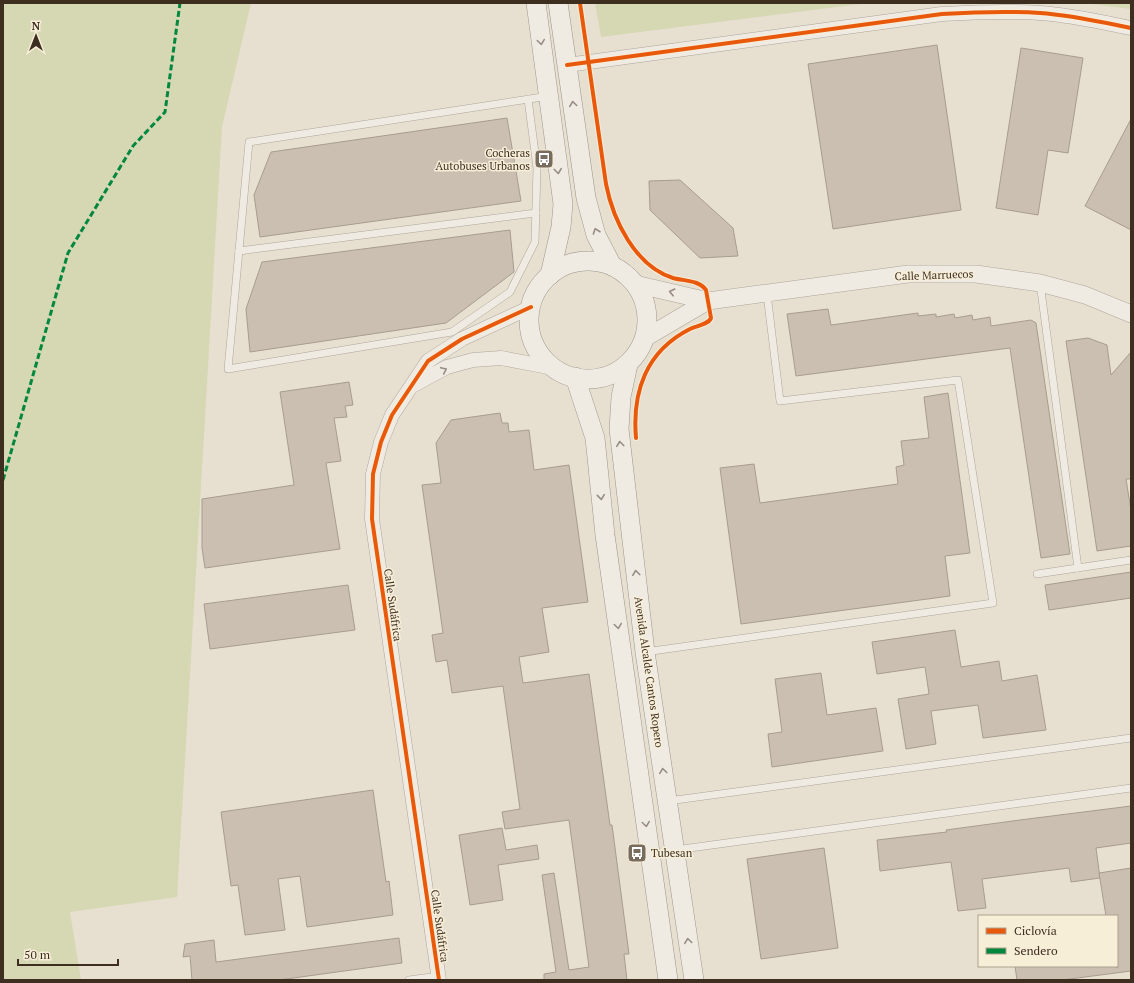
<svg xmlns="http://www.w3.org/2000/svg" width="1134" height="983" viewBox="0 0 1134 983" font-family="'PT Serif',serif">
  <rect width="100%" height="100%" fill="#e7e0d1"/>
  <!-- green -->
  <g fill="#d6d7b3">
    <path d="M3,3H251L222,127L177,897L70,912L81,980H3Z"/>
    <path d="M595,3H868L601,37Z"/>
    <path d="M1084,3H1131V9Z"/>
  </g>
  <!-- building -->
  <g fill="#cbbfb2" stroke="#a89c90">
    <path d="M937,45L961,210L833,229L808,64Z"/>
    <path d="M1021,48L1083,58L1068,153L1048,150L1038,215L996,208Z"/>
    <path d="M507,118L521,201L260,237L254,195L271,152Z"/>
    <path d="M1131,119V230L1085,206Z"/>
    <path d="M680,180L733,228L738,256L700,258L650,210L649,181Z"/>
    <path d="M510,230L514,272L446,323L250,352L246,309L262,262Z"/>
    <path d="M828,309L831,325L918,313V316L936,314V317L954,314L955,318L972,315L973,320L990,317L991,326L1031,320L1036,323L1070,554L1041,558L1010,348L796,376L787,314Z"/>
    <path d="M1088,338L1107,345L1111,375L1131,352V479H1126L1131,510V546L1097,551L1066,341Z"/>
    <path d="M349,382L353,405L345,406L347,417L334,418L341,461L326,463L340,549L205,568L202,548V499L294,485L280,392Z"/>
    <path d="M948,393L970,553L945,556L950,596L741,624L720,468L754,464L760,503L898,484L896,467L904,465L901,441L929,438L924,397Z"/>
    <path d="M500,413L502,423H508L509,432L529,430L534,470L569,465L588,602L542,608L549,652L519,657L523,683L589,674L610,825H612L629,954H624L627,980H544V974L556,972L542,875L554,873L569,970L589,967L569,820L505,829L502,812L520,809L503,686L452,693L447,660L436,662L432,635L443,633L422,485L441,483L436,443L451,420Z"/>
    <path d="M1131,572V598L1049,610L1045,585Z"/>
    <path d="M348,585L355,630L210,649L204,604Z"/>
    <path d="M955,630L961,667L999,661L1002,681L1037,675L1046,730L983,738L978,705L931,711L936,744L906,749L898,699L929,694L925,667L877,674L872,642Z"/>
    <path d="M821,673L827,715L876,708L883,751L772,767L768,734L782,732L775,679Z"/>
    <path d="M373,790L386,882L389,881L393,915L307,927L300,876L278,879L285,930L245,935L238,885L231,886L221,812Z"/>
    <path d="M1131,806V843L1096,848L1100,878L1071,882L1069,868L982,879L986,908L958,911L951,862L880,871L877,840L947,832L946,830L1020,820Z"/>
    <path d="M502,828L506,850L537,845L539,859L498,865L503,900L470,905L459,835Z"/>
    <path d="M824,848L838,948L761,959L747,859Z"/>
    <path d="M1131,868V971L1062,980H1017L1015,966H1117V968V916H1106L1099,873Z"/>
    <path d="M399,938L402,963L279,980H192L190,956L183,957L185,944L214,940L216,962Z"/>
  </g>
  <g fill="none" stroke-linecap="round" stroke-linejoin="round">
    <!-- service casing -->
    <g stroke="#ada599" stroke-width="8">
      <g id="service">
        <path d="M528,99L537,168L535,242L510,292L452,332L228,369L249,142L549,96"/>
        <path d="M239,251L536,213"/>
        <path d="M1040,283L1078,568"/>
        <path d="M1037,574L1131,560"/>
        <path d="M645,652L993,603L958,380L780,401L767,294"/>
        <path d="M668,801L1131,738"/>
        <path d="M675,850L1131,788"/>
        <path d="M409,980L439,976"/>
      </g>
    </g>
    <!-- minor casing -->
    <g stroke="#ada599" stroke-width="15">
      <g id="minor">
        <path d="M567,65L942,14C975,12 1008,11 1040,13C1071,15 1101,22 1131,28"/>
        <path d="M412,386L447,367L473,360L501,358L554,368"/>
        <path d="M439,980L372,519L373,474L381,442L392,415L428,361L462,339L531,307"/>
      </g>
    </g>
    <!-- tertiary casing -->
    <g stroke="#ada599" stroke-width="18">
      <g id="tertiary">
        <path d="M635,284L708,301L908,274H976L1040,283L1085,295L1131,314"/>
        <path d="M645,338L708,301"/>
      </g>
    </g>
    <!-- secondary casing -->
    <g stroke="#9c958a" stroke-width="20">
      <g id="secondary">
        <path d="M536,3L563,204L561,227L550,275"/>
        <path d="M558,3L586,198L596,235L612,266"/>
        <circle cx="588" cy="320" r="59"/>
        <path d="M628,364L621,397L619,429L645,652L694,980"/>
        <path d="M575,377L595,438L605,535L668,980"/>
      </g>
    </g>
    <!-- service -->
    <use href="#service" stroke="#efebe3" stroke-width="7"/>
    <!-- minor -->
    <use href="#minor" stroke="#efebe3" stroke-width="14"/>
    <!-- tertiary -->
    <use href="#tertiary" stroke="#efebe3" stroke-width="17"/>
    <!-- secondary -->
    <use href="#secondary" stroke="#efebe3" stroke-width="19"/>
    <!-- quiet -->
    <path stroke="#00873e" stroke-width="3" stroke-dasharray="6 3" stroke-linecap="butt" d="M3,480L68,253L133,146L165,112L180,3"/>
    <!-- cycleway casing -->
    <g stroke="#f7eed8" stroke-width="6">
      <g id="cycleway">
        <path d="M580,3L606,184C613,220 635,266 673,278C684,281 699,280 706,290L711,318C709,324 697,326 690,329C646,351 632,392 636,438"/>
        <path d="M567,65L942,14C975,12 1008,11 1040,13C1071,15 1101,22 1131,28"/>
        <path d="M439,980L372,519L373,474L381,442L392,415L428,361L462,339L531,307"/>
      </g>
    </g>
    <!-- cycleway -->
    <use href="#cycleway" stroke="#e8590c" stroke-width="4"/>
  </g>
  <!-- one-way arrows -->
  <defs><path id="oneway-chevron" d="M-2-3.5L2.5 0L-2 3.5" fill="none" stroke-width="1.6" stroke-linecap="round" stroke-linejoin="round"/></defs>
  <g stroke="#968c82">
    <use href="#oneway-chevron" transform="translate(541 42) rotate(82)"/>
    <use href="#oneway-chevron" transform="translate(573 104) rotate(-98)"/>
    <use href="#oneway-chevron" transform="translate(558 171) rotate(83)"/>
    <use href="#oneway-chevron" transform="translate(596 231) rotate(-109)"/>
    <use href="#oneway-chevron" transform="translate(672 292) rotate(-167)"/>
    <use href="#oneway-chevron" transform="translate(444 370) rotate(-25)"/>
    <use href="#oneway-chevron" transform="translate(620 444) rotate(-97)"/>
    <use href="#oneway-chevron" transform="translate(601 497) rotate(84)"/>
    <use href="#oneway-chevron" transform="translate(636 573) rotate(-97)"/>
    <use href="#oneway-chevron" transform="translate(618 626) rotate(82)"/>
    <use href="#oneway-chevron" transform="translate(663 771) rotate(-98)"/>
    <use href="#oneway-chevron" transform="translate(646 824) rotate(82)"/>
    <use href="#oneway-chevron" transform="translate(688 941) rotate(-98)"/>
  </g>
  <!-- icons -->
  <defs>
    <g id="bus-square" transform="scale(1)"><rect x="-9" y="-9" width="18" height="18" rx="4" fill="#786c5e" stroke="#f7eed8"/><path d="M-5-6H5V4H4V6H2V4H-2V6H-4V4H-5ZM-3.5-4V0h7V-4ZM-3.5 1.2v1.5H-2V1.2ZM2 1.2v1.5H3.5V1.2Z" fill="#fff"/></g>
  </defs>
  <g fill-rule="evenodd">
    <use href="#bus-square" x="544" y="159"/>
    <use href="#bus-square" x="637" y="853"/>
  </g>
  <g text-anchor="middle" dominant-baseline="central" stroke-width="3" stroke-linejoin="round" paint-order="stroke">
    <!-- poi labels -->
    <g font-size="11" fill="#3d2e20" stroke="#f7eed8" text-anchor="end">
      <text x="530" y="153">Cocheras<tspan x="530" dy="13">Autobuses Urbanos</tspan></text>
      <text x="651" y="853" text-anchor="start">Tubesan</text>
    </g>
    <!-- street labels -->
    <g font-size="11" fill="#3d2e20" stroke="#f7eed8">
      <text transform="translate(934 275) rotate(-2)">Calle Marruecos</text>
      <text transform="translate(393 605) rotate(82)">Calle Sudáfrica</text>
      <text transform="translate(649 672) rotate(82)">Avenida Alcalde Cantos Ropero</text>
      <text transform="translate(440 926) rotate(82)">Calle Sudáfrica</text>
    </g>
  </g>
  <!-- border -->
  <rect width="1134" height="983" fill="none" stroke="#3d2e20" stroke-width="8"/>
  <!-- legend -->
  <rect x="978" y="915" width="140" height="52" fill="#f7eed8" stroke="#ada18e"/>
  <rect x="986" y="928" width="20" height="6" fill="#e8590c" stroke="#ada18e"/>
  <text x="1014" y="935" font-size="12" fill="#3d2e20">Ciclovía</text>
  <rect x="986" y="948" width="20" height="6" fill="#00873e" stroke="#ada18e"/>
  <text x="1014" y="955" font-size="12" fill="#3d2e20">Sendero</text>
  <!-- north arrow -->
  <g transform="translate(36 36)" stroke="#f7eed8" stroke-width="3" paint-order="stroke">
  <path d="M0-3L7 15L0 10L-7 15Z" fill="#3d2e20"/>
  <text y="-6" font-size="11" font-weight="bold" text-anchor="middle" fill="#3d2e20">N</text>
  </g>
  <!-- scale -->
  <path d="M18 959v6h100v-6" fill="none" stroke="#3d2e20" stroke-width="2"/>
  <text x="24" y="959" font-size="12" fill="#3d2e20" stroke="#f7eed8" stroke-width="3" paint-order="stroke">50 m</text>
</svg>
